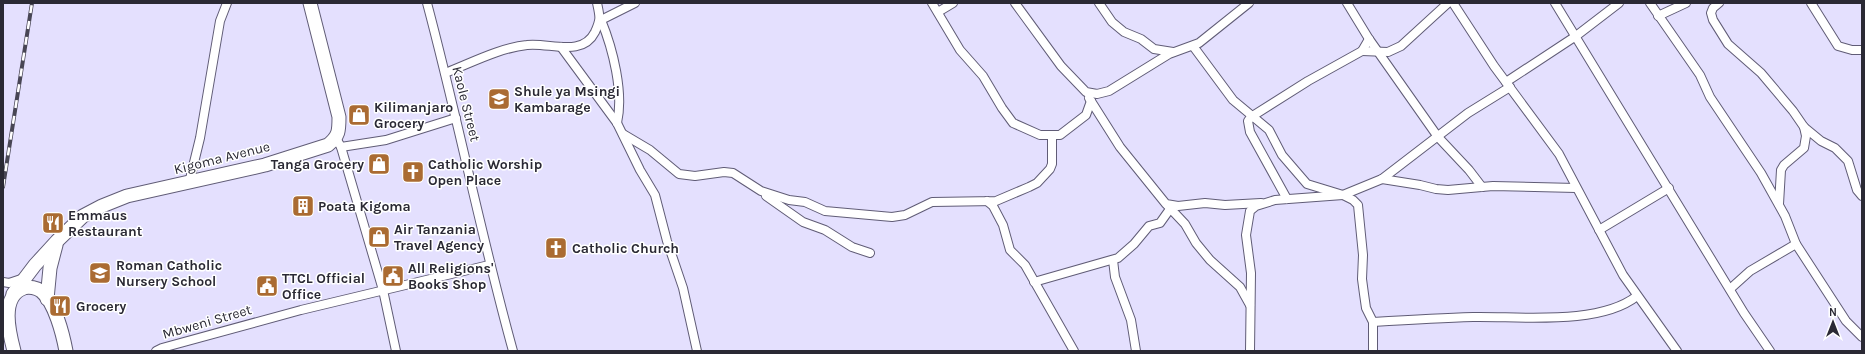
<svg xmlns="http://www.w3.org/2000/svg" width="1865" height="354" viewBox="0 0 1865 354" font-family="Karla,sans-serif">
  <rect width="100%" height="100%" fill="#e4e0fe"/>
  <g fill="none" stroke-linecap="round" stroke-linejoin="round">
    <!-- street casing -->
    <g stroke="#605c76" stroke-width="10">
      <g id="street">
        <path d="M427,3C458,119 481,236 513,351"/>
        <path d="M932,3L960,50L983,76L1002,108L1013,123L1040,135H1060L1086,115L1091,101"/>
        <path d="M1015,3L1061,66L1086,92L1097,94L1109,91L1169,54L1199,43L1249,3"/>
        <path d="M1099,3L1112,22L1124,32L1141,39L1154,49L1173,52"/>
        <path d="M1347,3L1369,39L1438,137L1469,170L1482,187"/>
        <path d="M1453,3L1494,66L1559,154L1623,275L1677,351"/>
        <path d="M1555,3L1744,313L1770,351"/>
        <path d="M1650,3L1700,75L1710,97L1761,173L1785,216L1796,244L1846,321L1862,337"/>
        <path d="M1719,3L1713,8L1711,13L1713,20L1728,44L1761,73L1793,111L1804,127L1821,141L1835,148L1848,161L1857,190L1862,196"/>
        <path d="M1811,3L1838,46L1852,50H1862"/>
        <path d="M938,12L953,3"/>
        <path d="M1658,16L1686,3"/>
        <path d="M1193,46L1233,100L1269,130L1282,155L1307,184L1343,195L1353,200L1358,205L1363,255L1362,279L1364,294L1366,308L1373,322V351"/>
        <path d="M561,47L617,123L640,170L655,195L667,241L683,288L697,351"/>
        <path d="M1362,51L1388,52L1401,46L1448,3"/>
        <path d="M445,73C471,63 499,48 527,45C549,42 582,58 595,32C601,19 600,17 597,3"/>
        <path d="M1506,82L1576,36L1619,3"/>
        <path d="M1089,98L1120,147L1166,204L1178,206L1205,203L1225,205L1261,203"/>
        <path d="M617,123C624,93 613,49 601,20L635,3"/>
        <path d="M623,134L650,150L679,174L695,176L724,172L733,173L761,191L789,200L805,202L825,211L892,217L905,215L932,202L996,201L1029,187L1037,183L1050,169L1052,164V136"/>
        <path d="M336,138L341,147L383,290L396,351"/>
        <path d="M341,147L386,140L456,118"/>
        <path d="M1382,179L1420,185L1436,189L1448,190L1493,186L1576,188"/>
        <path d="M189,183L200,138L220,21L227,3"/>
        <path d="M766,196L803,222L825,230L852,247L870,253"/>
        <path d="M1287,199L1250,132L1248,121L1251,117L1308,81L1362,51L1369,39"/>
        <path d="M987,201L993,206L1003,225L1010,250L1025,265L1074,351"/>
        <path d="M1779,204L1781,170L1784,165L1804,148L1806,136L1804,127"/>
        <path d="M1168,206L1185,224L1196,243L1210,260L1240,287L1250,305"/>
        <path d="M1599,230L1669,188"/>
        <path d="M1113,260L1115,277L1131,320L1136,351"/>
        <path d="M3,282L9,283L24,278"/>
        <path d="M1034,282L1118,258L1134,244L1149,226L1160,223L1170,209"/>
        <path d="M1730,289L1750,271L1796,244"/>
        <path d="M1373,322C1406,320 1440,318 1473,317C1519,316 1599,326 1637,296"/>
        <path d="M156,351L162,348L301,310L489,265"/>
        <path d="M1250,351L1251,273L1246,235L1250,211L1256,206L1275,200L1343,195L1382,179L1468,113L1510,87"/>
      </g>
    </g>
    <!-- primary casing -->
    <g stroke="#605c76" stroke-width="15">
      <g id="primary">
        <path d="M13,294L35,265L57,241L83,216L102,206L127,196L265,165L328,145C339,136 339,131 339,117L310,3"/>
        <path d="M47,299L50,268L56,245"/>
        <path d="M14,351C9,332 0,296 24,288C29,286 37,288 41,291C55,302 63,335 66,351"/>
      </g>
    </g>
    <!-- street -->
    <use href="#street" stroke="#fff" stroke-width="8"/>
    <!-- primary -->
    <use href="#primary" stroke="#fff" stroke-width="13"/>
    <!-- rail casing -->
    <g stroke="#484654" stroke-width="4">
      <path id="rail" d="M3,187L32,3"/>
    </g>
    <!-- rail -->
    <use href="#rail" stroke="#fff" stroke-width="2.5" stroke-dasharray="8" stroke-linecap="butt"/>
  </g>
  <!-- icons -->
  <defs>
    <g id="school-square" transform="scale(1.15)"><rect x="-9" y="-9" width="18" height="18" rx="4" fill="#aa6b32" stroke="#fff"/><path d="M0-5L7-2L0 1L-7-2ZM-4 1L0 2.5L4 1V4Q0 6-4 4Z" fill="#fff"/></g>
    <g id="shop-square" transform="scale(1.15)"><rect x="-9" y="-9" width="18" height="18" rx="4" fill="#aa6b32" stroke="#fff"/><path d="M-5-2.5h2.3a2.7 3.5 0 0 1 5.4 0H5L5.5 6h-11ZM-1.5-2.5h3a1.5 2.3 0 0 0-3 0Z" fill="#fff"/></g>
    <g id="church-square" transform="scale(1.15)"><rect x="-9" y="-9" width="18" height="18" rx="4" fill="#aa6b32" stroke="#fff"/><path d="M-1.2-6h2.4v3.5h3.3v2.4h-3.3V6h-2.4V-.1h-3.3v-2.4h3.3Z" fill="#fff"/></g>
    <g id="building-square" transform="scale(1.15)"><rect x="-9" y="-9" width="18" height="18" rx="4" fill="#aa6b32" stroke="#fff"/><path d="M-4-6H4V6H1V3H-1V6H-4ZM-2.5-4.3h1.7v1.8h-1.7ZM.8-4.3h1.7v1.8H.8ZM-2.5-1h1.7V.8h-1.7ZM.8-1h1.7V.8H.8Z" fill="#fff"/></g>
    <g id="restaurant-square" transform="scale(1.15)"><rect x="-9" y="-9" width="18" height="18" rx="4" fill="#aa6b32" stroke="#fff"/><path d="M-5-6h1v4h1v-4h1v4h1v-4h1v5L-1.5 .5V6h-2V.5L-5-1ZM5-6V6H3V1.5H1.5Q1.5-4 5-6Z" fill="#fff"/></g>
    <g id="civic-square" transform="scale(1.15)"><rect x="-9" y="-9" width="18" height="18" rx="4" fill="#aa6b32" stroke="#fff"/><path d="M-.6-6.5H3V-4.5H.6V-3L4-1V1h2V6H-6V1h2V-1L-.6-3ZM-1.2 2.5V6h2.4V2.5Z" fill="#fff"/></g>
  </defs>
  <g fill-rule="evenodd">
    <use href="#school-square" x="499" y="99"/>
    <use href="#shop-square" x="359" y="115"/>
    <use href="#shop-square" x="379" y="164"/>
    <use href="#church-square" x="413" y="172"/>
    <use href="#building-square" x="303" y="206"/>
    <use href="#restaurant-square" x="53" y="223"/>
    <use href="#shop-square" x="379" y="237"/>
    <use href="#church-square" x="556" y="248"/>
    <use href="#school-square" x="100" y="273"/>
    <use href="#civic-square" x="393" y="276"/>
    <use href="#civic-square" x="267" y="286"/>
    <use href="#restaurant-square" x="60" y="306"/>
  </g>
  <g text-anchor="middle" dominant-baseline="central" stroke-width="3" stroke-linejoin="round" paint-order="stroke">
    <!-- poi labels -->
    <g font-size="14" font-weight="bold" fill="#2a2934" stroke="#fff" text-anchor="start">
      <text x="514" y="91">Shule ya Msingi<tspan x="514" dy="16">Kambarage</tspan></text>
      <text x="374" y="107">Kilimanjaro<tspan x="374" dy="16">Grocery</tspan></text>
      <text x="364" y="164" text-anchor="end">Tanga Grocery</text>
      <text x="428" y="164">Catholic Worship<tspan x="428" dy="16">Open Place</tspan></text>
      <text x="318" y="206">Poata Kigoma</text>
      <text x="68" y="215">Emmaus<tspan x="68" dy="16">Restaurant</tspan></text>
      <text x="394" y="229">Air Tanzania<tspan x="394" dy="16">Travel Agency</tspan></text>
      <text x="572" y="248">Catholic Church</text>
      <text x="116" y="265">Roman Catholic<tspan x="116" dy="16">Nursery School</tspan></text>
      <text x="408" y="268">All Religions'<tspan x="408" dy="16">Books Shop</tspan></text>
      <text x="282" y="278">TTCL Official<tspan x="282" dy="16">Office</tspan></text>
      <text x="76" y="306">Grocery</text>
    </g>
    <!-- street labels -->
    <g font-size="14" fill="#2a2934" stroke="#fff">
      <text transform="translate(466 104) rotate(76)">Kaole Street</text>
      <text transform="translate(222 158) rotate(-14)">Kigoma Avenue</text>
      <text transform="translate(207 322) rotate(-16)">Mbweni Street</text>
    </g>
  </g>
  <!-- border -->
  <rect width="1865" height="354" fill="none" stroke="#2a2934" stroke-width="8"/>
  <!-- north arrow -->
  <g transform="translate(1833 322)" stroke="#ffffff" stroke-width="3" paint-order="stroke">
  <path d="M0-3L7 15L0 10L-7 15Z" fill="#2a2934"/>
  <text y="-6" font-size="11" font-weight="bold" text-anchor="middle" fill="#2a2934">N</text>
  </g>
</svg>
